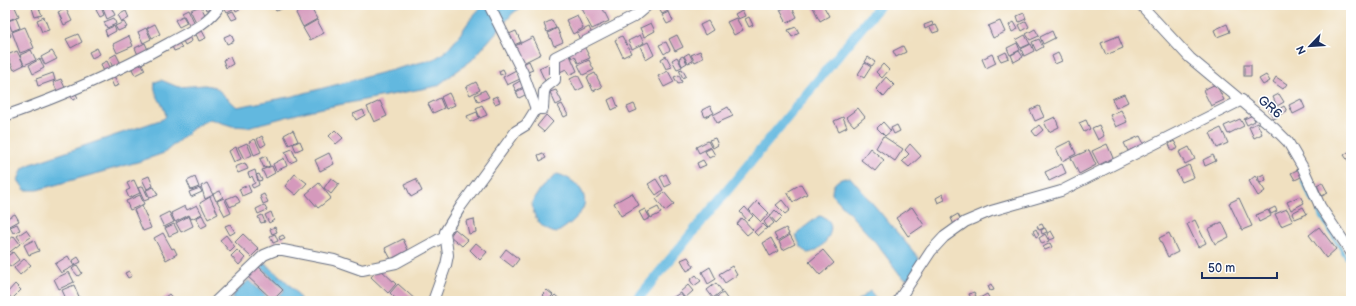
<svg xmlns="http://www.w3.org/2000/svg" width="1356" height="306" viewBox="0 0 1356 306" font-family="'Balsamiq Sans',sans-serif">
  <rect width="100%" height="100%" fill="#fff"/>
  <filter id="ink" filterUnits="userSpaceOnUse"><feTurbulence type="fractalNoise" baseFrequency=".025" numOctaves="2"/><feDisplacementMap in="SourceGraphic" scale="8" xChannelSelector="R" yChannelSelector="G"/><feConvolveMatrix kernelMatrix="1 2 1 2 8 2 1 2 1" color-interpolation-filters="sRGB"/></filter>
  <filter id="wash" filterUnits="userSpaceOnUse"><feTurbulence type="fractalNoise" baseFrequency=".012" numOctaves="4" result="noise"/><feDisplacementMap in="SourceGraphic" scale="16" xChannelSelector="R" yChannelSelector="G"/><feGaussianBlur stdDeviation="0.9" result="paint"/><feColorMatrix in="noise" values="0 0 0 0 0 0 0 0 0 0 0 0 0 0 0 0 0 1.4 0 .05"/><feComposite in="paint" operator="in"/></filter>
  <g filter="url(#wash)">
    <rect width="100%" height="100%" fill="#f0e0c0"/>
    <!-- water -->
    <g fill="#62b8df" stroke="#3e749e">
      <path d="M484,5H523L512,14L472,60L437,86L312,110L248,127L232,126L210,119L196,126L164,153L141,161L37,190H25L18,180L23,168L31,164L163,119L166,116C164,103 152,94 155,82L161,80L178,87L205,85L215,87L237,107L293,96L434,59C460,45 463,22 484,5Z"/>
      <path d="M557,174C571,177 592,193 582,210C577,219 565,228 556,233C540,229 533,218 532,202L541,188Z"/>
      <path d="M850,177L918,257L919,264L909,278L906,279L901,276L876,243L832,194C832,182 838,179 850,177Z"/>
      <path d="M819,216C844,220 824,253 807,253L801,247L796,236L798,232Z"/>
      <path d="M264,264L267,265C278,275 296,287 301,301H273L284,291V289L261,267Z"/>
      <path d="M249,280L271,301H231L234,294Z"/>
      <path d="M870,291L878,301H857Z"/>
    </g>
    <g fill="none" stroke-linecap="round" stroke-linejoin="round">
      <!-- stream -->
      <g stroke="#62b8df" stroke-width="3">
        <path d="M1302,182L1314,204"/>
        <path d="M1318,212L1351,266"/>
      </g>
      <!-- canal -->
      <path stroke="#62b8df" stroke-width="10" d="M636,301L880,5"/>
    </g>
    <g id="blocks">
      <!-- building -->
      <g fill="#d599bc">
        <path d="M5,5H14L19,16L9,20L5,11Z"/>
        <path d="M110,5L115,15L107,19L103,9Z"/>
        <path d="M205,5H212L213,7L207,10Z"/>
        <path d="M223,5H231L233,9L227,12Z"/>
        <path d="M233,5H247L236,11Z"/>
        <path d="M273,5H283L284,7L276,11Z"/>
        <path d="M584,5H601L609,21L592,29L580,7Z"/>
        <path d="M657,5H665L668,11L662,14Z"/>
        <path d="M791,5L797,17L787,23L780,10Z"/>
        <path d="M812,5H823L829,16L820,21Z"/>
        <path d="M38,6L42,15L35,17L32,8Z"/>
        <path d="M201,6L206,17L196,22L190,10Z"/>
        <path d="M310,6L317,19L303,27L296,13Z"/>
        <path d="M101,7L104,15L100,17L96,10Z"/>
        <path d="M66,9L72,21L64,25L58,12Z"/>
        <path d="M188,9L196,26L191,29L182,12Z"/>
        <path d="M742,10L745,16L738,19L735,14Z"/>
        <path d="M126,11L129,18L122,22L118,15Z"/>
        <path d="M233,11L237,18L232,20L228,13Z"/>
        <path d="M669,12L673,21L667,24L662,15Z"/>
        <path d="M1024,13L1026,19L1019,22L1017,16Z"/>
        <path d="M577,15L583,28L573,34L566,20Z"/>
        <path d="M183,16L187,23L179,27L175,20Z"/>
        <path d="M44,17L49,30L42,32L37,20Z"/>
        <path d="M749,17L753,25L749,27L745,19Z"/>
        <path d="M16,18L20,28L12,31L8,21Z"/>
        <path d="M114,18L116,24L107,28L104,22Z"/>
        <path d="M736,18L743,30L734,35L727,22Z"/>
        <path d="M317,20L324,33L310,40L303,28Z"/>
        <path d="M552,20L556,28L547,32L544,24Z"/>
        <path d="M708,21L713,30L705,35L700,25Z"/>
        <path d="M1000,21L1005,32L993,38L988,26Z"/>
        <path d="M1026,21L1029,27L1022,31L1019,25Z"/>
        <path d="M124,22L127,27L118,31L115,26Z"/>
        <path d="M932,22L933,25L925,29L924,25Z"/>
        <path d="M1014,22L1018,29L1012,32L1009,25Z"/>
        <path d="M651,23L655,31L644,37L640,28Z"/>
        <path d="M155,24L160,34L152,38L147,28Z"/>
        <path d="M1227,24L1230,32L1217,37L1214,30Z"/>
        <path d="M936,25L939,31L933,33L930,27Z"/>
        <path d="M114,26L116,31L107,36L105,30Z"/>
        <path d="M25,27L34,48L20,53L12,32Z"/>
        <path d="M589,27L592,34L580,40L577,33Z"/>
        <path d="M796,27L799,33L792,37L788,30Z"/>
        <path d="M146,28L151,39L143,43L138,32Z"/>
        <path d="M557,28L563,42L554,46L548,33Z"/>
        <path d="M8,29L11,36L5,39V30Z"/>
        <path d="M201,29L206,38L199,41L195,32Z"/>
        <path d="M1035,29L1039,36L1030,40L1026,34Z"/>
        <path d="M516,31L521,42L514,45L509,34Z"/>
        <path d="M1052,31L1055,38L1043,44L1040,37Z"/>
        <path d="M78,34L82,42L71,48L66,39Z"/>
        <path d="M231,34L234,41L227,44L224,37Z"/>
        <path d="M640,35L644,43L632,49L628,41Z"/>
        <path d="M677,35L683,47L675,51L669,39Z"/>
        <path d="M1025,35L1030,44L1021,48L1016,40Z"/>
        <path d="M129,36L133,46L117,53L113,44Z"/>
        <path d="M190,36L192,41L185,45L182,39Z"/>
        <path d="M622,36L631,53L623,57L615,40Z"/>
        <path d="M1118,36L1123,48L1106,55L1101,43Z"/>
        <path d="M533,37L541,54L523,63L515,46Z"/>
        <path d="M1039,39L1043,47L1036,51L1032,42Z"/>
        <path d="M178,41L182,48L174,51L171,44Z"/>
        <path d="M648,42L654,55L646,60L640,46Z"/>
        <path d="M666,42L670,50L664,54L659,45Z"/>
        <path d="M145,43L149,52L139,57L135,48Z"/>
        <path d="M1017,43L1020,50L1010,55L1007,48Z"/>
        <path d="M583,44L590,58L578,63L575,56L572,58L568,50Z"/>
        <path d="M1031,44L1034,51L1024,56L1021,49Z"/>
        <path d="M903,46L906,52L896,57L893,51Z"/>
        <path d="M97,48L100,54L92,58L89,52Z"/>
        <path d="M31,50L36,60L24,65L20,55Z"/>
        <path d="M17,51L24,65L14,70L7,55Z"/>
        <path d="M52,51L57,59L45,65L41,57Z"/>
        <path d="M700,51L703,58L695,62L691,55Z"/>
        <path d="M1019,51L1023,57L1014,62L1011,55Z"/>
        <path d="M1006,52L1009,58L1001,61L998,56Z"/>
        <path d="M569,53L577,71L569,75L566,69L560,72L554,60Z"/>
        <path d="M689,53L693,61L688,63L684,56Z"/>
        <path d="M1058,53L1062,61L1055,64L1052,56Z"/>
        <path d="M116,54L121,64L113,68L109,58Z"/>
        <path d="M992,54L996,63L986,68L982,59Z"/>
        <path d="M666,56L672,67L666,69L661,59Z"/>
        <path d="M683,56L687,63L682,66L679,58Z"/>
        <path d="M230,57L233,64L226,68L223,60Z"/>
        <path d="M677,57L682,67L677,69L672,60Z"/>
        <path d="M868,57L875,62L872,66L865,62Z"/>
        <path d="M40,59L44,68L33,74L29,65Z"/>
        <path d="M140,60L145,70L135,75L130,65Z"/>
        <path d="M589,60L594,70L583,75L578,65Z"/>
        <path d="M107,61L111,69L104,72L101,64Z"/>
        <path d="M529,61L533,70L525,73L521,65Z"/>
        <path d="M550,63L554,74L546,83L539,68Z"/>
        <path d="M865,63L871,67L864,78L858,74Z"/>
        <path d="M883,64L889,70L882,78L876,72Z"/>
        <rect x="1244" y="65" width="7" height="11"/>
        <path d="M503,69L505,73L500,75L499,71Z"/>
        <path d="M682,69L686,76L683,78L679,70Z"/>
        <path d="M516,70L520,79L507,85L503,77Z"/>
        <path d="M668,71L674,82L664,87L658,76Z"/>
        <path d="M53,73L55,80L38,86L36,79Z"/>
        <path d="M595,73L602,87L593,91L587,77Z"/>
        <path d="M578,75L584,87L576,91L570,79Z"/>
        <path d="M679,75L682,82L678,84L674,77Z"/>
        <path d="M1266,75L1270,81L1263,85L1259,79Z"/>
        <path d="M114,76L119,85L114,87L110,78Z"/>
        <path d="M886,77L894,85L884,97L876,89Z"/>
        <path d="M1276,77L1287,84L1283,89L1273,82Z"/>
        <path d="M61,79L66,90L58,93L53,82Z"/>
        <path d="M520,81L523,87L516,91L513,85Z"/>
        <path d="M476,82L480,90L470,95L466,87Z"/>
        <path d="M1216,84L1224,100L1211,106L1203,90Z"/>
        <path d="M524,88L527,94L519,98L516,92Z"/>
        <path d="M485,90L489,97L478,102L475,95Z"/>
        <path d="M556,90L562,102L556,105L550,92Z"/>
        <path d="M449,93L455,105L446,109L441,97Z"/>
        <path d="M76,94L78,98L73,100L71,96Z"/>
        <path d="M1124,94L1128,102L1116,108L1112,99Z"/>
        <path d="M1279,94L1284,102L1277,106L1273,97Z"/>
        <path d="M497,96L500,102L495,104L492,98Z"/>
        <path d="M614,97L618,107L612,110L608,100Z"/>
        <path d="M440,98L444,108L433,113L428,104Z"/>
        <path d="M1301,99L1305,108L1293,114L1289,105Z"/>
        <path d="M380,101L387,116L374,122L367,107Z"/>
        <path d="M562,104L568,115L564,117L558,106Z"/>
        <path d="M634,104L637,110L630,113L627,107Z"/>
        <path d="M482,105L487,115L480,118L476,108Z"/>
        <path d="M710,106L714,113L705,117L702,110Z"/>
        <path d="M1039,106L1044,117L1035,121L1030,110Z"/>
        <path d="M1284,106L1287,111L1279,115L1277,110Z"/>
        <path d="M728,107L733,116L717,123L713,115Z"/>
        <path d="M858,108L865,117L854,126L846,117Z"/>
        <path d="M1274,108L1278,117L1273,119L1269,110Z"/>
        <path d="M363,110L365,115L356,120L353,114Z"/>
        <path d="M1121,110L1127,122L1116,127L1110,115Z"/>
        <path d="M477,112L479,118L470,122L467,116Z"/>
        <path d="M546,115L553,122L544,132L537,126Z"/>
        <path d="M1253,115L1255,121L1247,125L1244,119Z"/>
        <path d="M843,117L847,127L839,131L834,121Z"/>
        <path d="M1055,117L1059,127L1049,132L1044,122Z"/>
        <path d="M1240,119L1244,126L1228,134L1224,126Z"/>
        <path d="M1086,120L1090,129L1084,132L1079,123Z"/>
        <path d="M883,122L891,131L885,136L877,128Z"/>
        <path d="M1257,123L1262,134L1254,138L1249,127Z"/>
        <path d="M897,125L900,131L894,134L891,128Z"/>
        <path d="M1039,125L1043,130L1036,136L1032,131Z"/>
        <path d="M1099,125L1104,136L1098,140L1092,128Z"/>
        <path d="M1221,128L1228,143L1217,148L1210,133Z"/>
        <path d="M293,130L298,141L289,145L284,135Z"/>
        <path d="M335,130L343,138L336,144L329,136Z"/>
        <path d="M262,136L266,144L261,147L257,139Z"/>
        <path d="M883,136L903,149L895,161L876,148Z"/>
        <path d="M1140,136L1144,144L1128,151L1124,143Z"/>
        <path d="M715,138L718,145L713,148L709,140Z"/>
        <path d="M255,139L261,152L254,155L249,142Z"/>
        <path d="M300,141L303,148L296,151L293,144Z"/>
        <path d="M708,141L711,147L699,153L696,147Z"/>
        <path d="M1070,141L1076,154L1062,161L1056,148Z"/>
        <path d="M1174,141L1178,148L1172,151L1169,144Z"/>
        <path d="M247,143L252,155L244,159L238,147Z"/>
        <path d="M910,144L921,156L909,167L902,161L909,154L905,150Z"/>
        <path d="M1107,144L1113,158L1099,165L1092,151Z"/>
        <path d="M236,147L241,159L234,162L229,151Z"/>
        <path d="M1189,147L1195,159L1185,164L1179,152Z"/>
        <path d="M711,148L715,155L709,158L705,151Z"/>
        <path d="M870,148L884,160L875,171L861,160Z"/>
        <path d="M292,149L297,160L290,163L285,152Z"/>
        <path d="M1089,150L1096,165L1079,174L1071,158Z"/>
        <path d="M1351,150V165L1344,155Z"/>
        <path d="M329,153L334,164L320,171L315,160Z"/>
        <path d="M543,153L546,158L540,161L538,155Z"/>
        <path d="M1213,155L1216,161L1205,166L1203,160Z"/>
        <path d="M266,156L270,166L264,168L260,159Z"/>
        <path d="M284,158L287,166L276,171L273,164Z"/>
        <path d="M703,160L706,165L699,168L697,163Z"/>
        <path d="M245,163L248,169L238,173L235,167Z"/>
        <path d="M1062,164L1066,173L1049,181L1045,172Z"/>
        <path d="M1189,165L1194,177L1182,182L1176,171Z"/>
        <path d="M272,166L275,173L266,178L262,170Z"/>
        <path d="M1301,168L1305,175L1295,180L1291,173Z"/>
        <path d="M255,170L259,185L253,188L251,185L255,183L252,176L250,178L248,173Z"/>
        <path d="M259,174L262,180L259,181L256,175Z"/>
        <path d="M295,174L307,183L296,195L285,186Z"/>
        <path d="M666,174L671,184L665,187L660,177Z"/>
        <path d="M1264,174L1266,180L1260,183L1258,177Z"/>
        <path d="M149,176L153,186L147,189L142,179Z"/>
        <path d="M1255,176L1265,191L1258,196L1249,181Z"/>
        <path d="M195,177L199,187L191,190L187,181Z"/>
        <path d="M331,178L339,184L331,194L324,188Z"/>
        <path d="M416,179L422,191L411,197L405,184Z"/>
        <path d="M656,179L663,190L656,195L648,184Z"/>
        <path d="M134,180L140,193L129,198L126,191L130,189L127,183Z"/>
        <path d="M1322,182L1328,193L1322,196L1317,185Z"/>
        <path d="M207,183L213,195L205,199L201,186Z"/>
        <path d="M319,183L331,198L318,208L306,194Z"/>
        <path d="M801,184L807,194L793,202L787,192Z"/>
        <path d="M248,185L251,192L242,196L239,189Z"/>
        <path d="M143,186L149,199L144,201L138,188Z"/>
        <path d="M154,187L158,195L150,198L146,190Z"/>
        <path d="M200,188L202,192L191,197L189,192Z"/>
        <path d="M220,191L223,197L216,201L213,194Z"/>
        <path d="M664,192L674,204L665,211L656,199Z"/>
        <path d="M632,193L639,205L621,216L614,203Z"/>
        <path d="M264,194L268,202L263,204L260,196Z"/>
        <path d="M943,194L945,200L938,203L936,198Z"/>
        <path d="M140,195L144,204L130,210L126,201Z"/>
        <path d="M236,195L240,202L230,207L226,199Z"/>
        <path d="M1300,196L1304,203L1291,210L1287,202Z"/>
        <path d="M210,197L218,214L208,219L200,203Z"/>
        <path d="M224,198L231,213L225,216L217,201Z"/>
        <path d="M1239,198L1252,226L1242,230L1229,203Z"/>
        <path d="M782,200L790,210L785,214L776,205Z"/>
        <path d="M757,201L769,213L761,222L749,210Z"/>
        <path d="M197,205L202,214L191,219L189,215L175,222L171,213L185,206L187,210Z"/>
        <path d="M264,205L267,210L258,214L256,209Z"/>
        <path d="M142,206L151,228L143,231L134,210Z"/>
        <path d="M658,207L661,213L651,218L648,212Z"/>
        <path d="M745,207L753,216L748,221L740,212Z"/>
        <path d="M912,207L924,225L908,236L896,218Z"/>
        <path d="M1275,207L1277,211L1271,214L1269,210Z"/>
        <path d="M1303,207L1307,214L1295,219L1292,213Z"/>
        <path d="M645,209L650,218L644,221L639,212Z"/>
        <path d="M1287,209L1293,221L1281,226L1275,214Z"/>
        <path d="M775,210L782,217L776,223L770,216Z"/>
        <path d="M1268,210L1271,216L1259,222L1256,215Z"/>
        <path d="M169,212L174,222L164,227L159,217Z"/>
        <path d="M271,212L274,220L269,223L265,215Z"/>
        <path d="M15,214L19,221L8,227L5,219Z"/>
        <path d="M958,214L961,221L954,225L951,218Z"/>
        <path d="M202,215L207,225L201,228L196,218Z"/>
        <path d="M262,215L265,222L261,223L258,217Z"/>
        <path d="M189,216L193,226L181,232L176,223Z"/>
        <path d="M769,217L774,223L768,228L764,222Z"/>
        <path d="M742,218L753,230L747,235L737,224Z"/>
        <path d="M474,219L476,232L469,234L466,221Z"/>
        <path d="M1195,220L1206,243L1198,247L1187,224Z"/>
        <path d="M1222,222L1229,237L1215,244L1208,229Z"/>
        <path d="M17,224L20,230L13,233L10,227Z"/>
        <path d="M174,224L178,232L169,236L165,228Z"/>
        <path d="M230,224L235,232L230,235L225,226Z"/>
        <path d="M763,224L767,228L758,236L754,232Z"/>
        <path d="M1042,224L1044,228L1039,230L1037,226Z"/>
        <path d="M275,227L277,232L272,234L270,229Z"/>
        <path d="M1319,227L1336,249L1326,258L1309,235Z"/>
        <path d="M786,228L789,234L778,241L774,234Z"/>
        <path d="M1045,228L1047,232L1042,234L1041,230Z"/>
        <path d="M455,229L468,240L462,246L450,236Z"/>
        <path d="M1036,229L1039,235L1036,237L1033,231Z"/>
        <path d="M26,230L31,237L22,243L17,236Z"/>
        <path d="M1051,231L1055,238L1050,240L1047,233Z"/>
        <path d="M163,233L172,249L174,248L177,254L166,260L154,238Z"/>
        <path d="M1169,233L1178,252L1168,257L1159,238Z"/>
        <path d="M243,234L259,249L251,257L235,242Z"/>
        <path d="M275,234L278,241L273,243L270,236Z"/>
        <path d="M1045,234L1049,241L1042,244L1039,238Z"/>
        <path d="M226,235L235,247L230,252L220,240Z"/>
        <path d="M283,235L285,238L280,240L279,237Z"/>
        <path d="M790,235L795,244L783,250L779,242Z"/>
        <path d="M14,236L20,244L6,255L5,243Z"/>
        <path d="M771,238L778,251L770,256L763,243Z"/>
        <path d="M403,239L408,250L391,259L385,248Z"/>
        <path d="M34,240L39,251L29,255L24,245Z"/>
        <path d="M476,243L487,252L480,260L470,250Z"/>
        <path d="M1050,243L1052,247L1045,250L1043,247Z"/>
        <path d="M506,249L519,259L513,267L500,257Z"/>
        <path d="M237,250L245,258L239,265L231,256Z"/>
        <path d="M823,250L834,263L820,275L809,262Z"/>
        <path d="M13,252L19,260L10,267L5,258Z"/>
        <path d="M68,256L74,266L61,273L55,264Z"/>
        <path d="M78,257L81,262L75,265L72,261Z"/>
        <path d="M688,257L694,267L687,271L681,260Z"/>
        <path d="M24,259L31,265L20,275L14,268Z"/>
        <path d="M77,265L82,273L78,276L72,269Z"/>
        <path d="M257,265L283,290L273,300L247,276Z"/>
        <path d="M732,266L737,275L725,283L719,274Z"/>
        <path d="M710,267L716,279L708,284L702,272Z"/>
        <path d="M379,268L396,284L388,293L371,277Z"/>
        <path d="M129,271L132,276L128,278L125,273Z"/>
        <path d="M69,272L74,282L59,289L54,279Z"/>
        <path d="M696,275L701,281L694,286L690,280Z"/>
        <path d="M716,283L722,291L713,298L707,290Z"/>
        <path d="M15,284L21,290L12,299L7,293Z"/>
        <path d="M398,284L417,301H398L390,293Z"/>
        <path d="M991,284L994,290L990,291L988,286Z"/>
        <path d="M74,285L80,299L67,301L62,290Z"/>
        <path d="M688,285L693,291L685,298L680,292Z"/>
        <path d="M547,290L553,295L548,300L542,295Z"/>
        <path d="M974,292L976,296L971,298L969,294Z"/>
        <path d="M680,293L686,301H674L672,298Z"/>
        <path d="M723,293L728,300L717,301L715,298Z"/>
        <path d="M169,294L175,301H160Z"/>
        <path d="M987,294L991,301H979L978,299Z"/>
        <path d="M555,295L562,301H549Z"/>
      </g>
    </g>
  </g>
  <g filter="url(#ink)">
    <use href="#blocks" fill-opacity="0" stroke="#666d80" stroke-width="1"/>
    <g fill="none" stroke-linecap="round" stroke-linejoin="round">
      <!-- minor casing -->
      <g stroke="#666d80" stroke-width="12">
        <g id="minor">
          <path d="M489,5L523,73L536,109"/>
          <path d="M1141,5L1190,58L1274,128L1288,142L1302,166L1320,206L1351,252"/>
          <path d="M5,116C62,96 117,72 169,43C187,33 209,23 220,5"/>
          <path d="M216,301L264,255L276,250H283L334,260L362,270L396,263L445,236"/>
          <path d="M433,301L446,265L448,255L445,232L461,206L516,131L526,125L536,109H543L544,92L546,87L555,80V57L635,16L648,5"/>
          <path d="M898,301L931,251L944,237L965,222L991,211L1061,191L1242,100"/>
        </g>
      </g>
      <!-- minor -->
      <use href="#minor" stroke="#fff" stroke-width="10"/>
    </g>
  </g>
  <g text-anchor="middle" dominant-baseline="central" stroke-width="3" stroke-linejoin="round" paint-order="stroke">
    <!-- street labels -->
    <g font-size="13" fill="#1b2f5e" stroke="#fff">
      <text transform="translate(1270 107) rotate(41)">GR6</text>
    </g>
  </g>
  <!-- margin -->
  <rect width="1356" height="306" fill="none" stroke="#fff" stroke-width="20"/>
  <!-- north arrow -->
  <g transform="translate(1310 46) rotate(245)" stroke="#ffffff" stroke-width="3" paint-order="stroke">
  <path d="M0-3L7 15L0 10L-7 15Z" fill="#1b2f5e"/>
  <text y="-6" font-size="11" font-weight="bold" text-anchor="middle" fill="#1b2f5e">N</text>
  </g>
  <!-- scale -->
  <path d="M1202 272v6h75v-6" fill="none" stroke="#1b2f5e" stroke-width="2"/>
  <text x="1208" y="272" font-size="12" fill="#1b2f5e" stroke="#ffffff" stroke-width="3" paint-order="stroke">50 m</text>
</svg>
